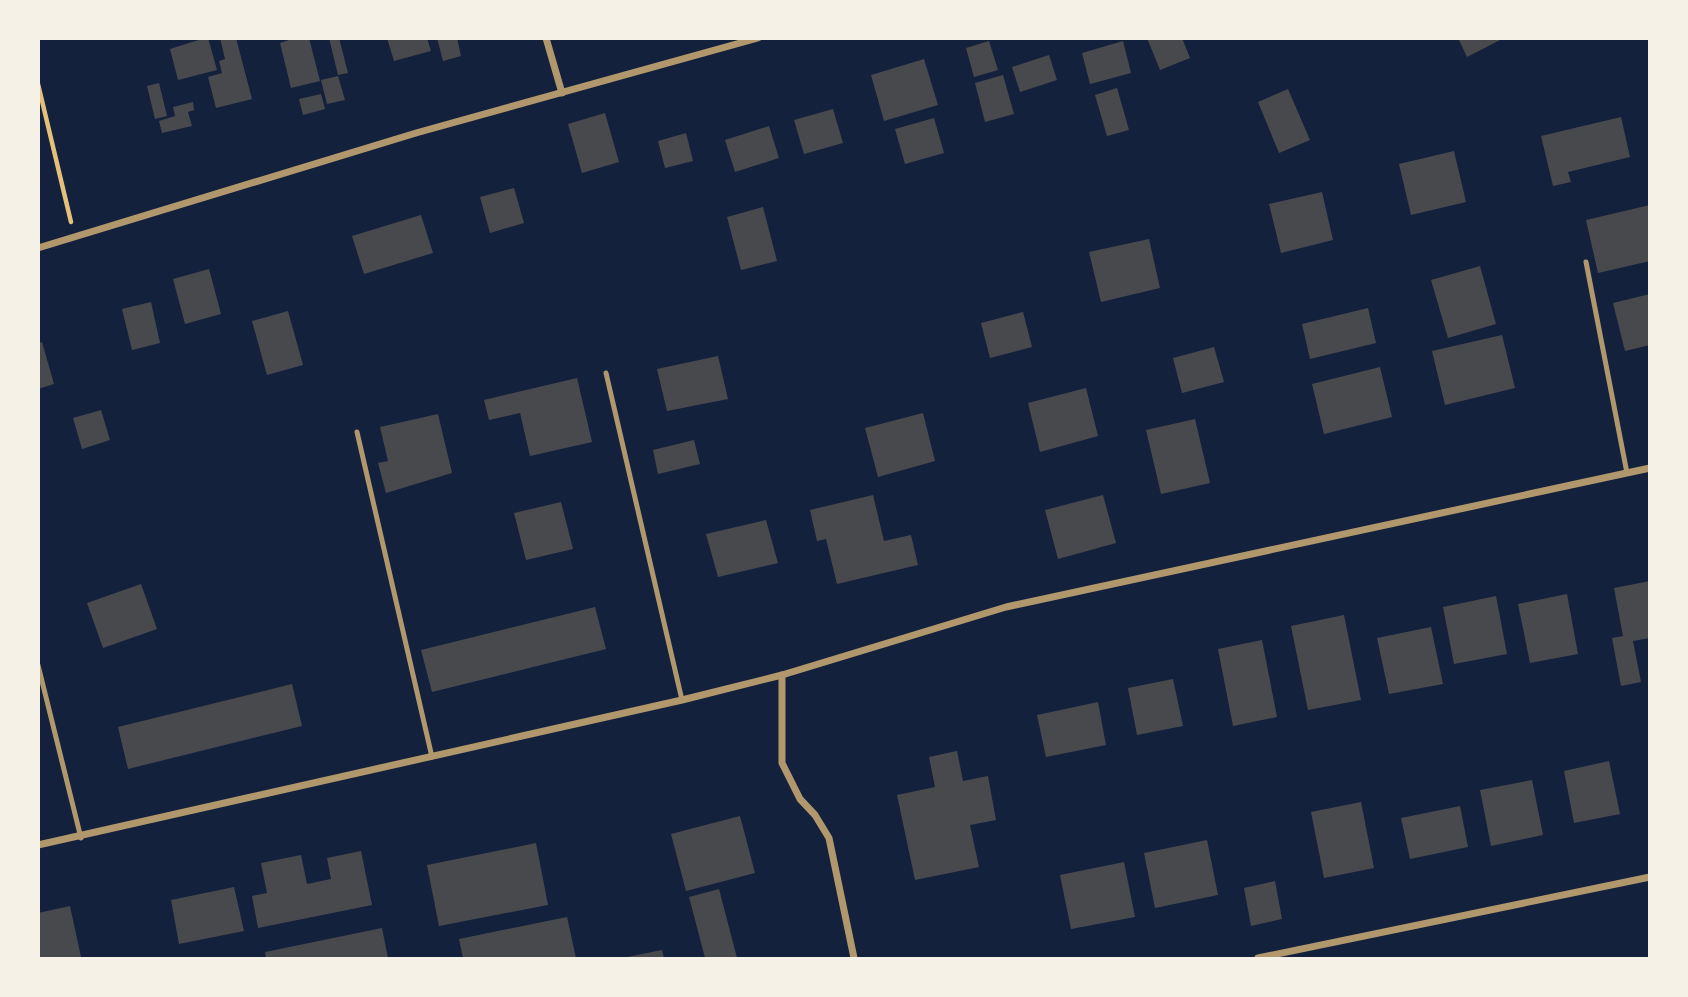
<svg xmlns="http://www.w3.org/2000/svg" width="1688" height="997" viewBox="0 0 1688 997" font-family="'Open Sans',sans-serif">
  <rect width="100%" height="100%" fill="#14213d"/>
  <!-- building -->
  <g fill="#48494c">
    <path d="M205,38H208L217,70L178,80L170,49Z"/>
    <path d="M220,38H236L252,99L216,108L208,77L222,73L219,61L225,59Z"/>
    <path d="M295,38H309L320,81L291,88L280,43Z"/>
    <path d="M329,38H339L348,73L338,75Z"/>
    <path d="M387,38H427L431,51L394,61Z"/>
    <path d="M437,38H457L461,56L443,61Z"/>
    <path d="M1147,38H1182L1190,58L1160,70Z"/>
    <path d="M1458,38H1499L1500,40L1467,57Z"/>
    <path d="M989,41L998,70L974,77L966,48Z"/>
    <path d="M1123,41L1131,73L1090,84L1082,53Z"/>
    <path d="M1049,55L1057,80L1020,92L1012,67Z"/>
    <path d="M924,59L938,105L884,121L871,75Z"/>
    <path d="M1003,75L1014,114L985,122L975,83Z"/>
    <path d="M338,76L345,100L327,104L321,80Z"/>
    <path d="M159,83L167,116L155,119L147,86Z"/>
    <path d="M1117,88L1129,130L1107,136L1095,95Z"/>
    <path d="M1288,89L1310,140L1279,153L1258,102Z"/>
    <path d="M321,94L325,109L303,115L299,99Z"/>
    <path d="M193,102L194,110L188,112L192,126L162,133L159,121L175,116L173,107Z"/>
    <path d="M833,109L843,143L804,154L794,120Z"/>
    <path d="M605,113L619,162L582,173L568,124Z"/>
    <path d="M1621,117L1630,157L1568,172L1571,182L1553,186L1541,136Z"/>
    <path d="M934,118L944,153L905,164L895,129Z"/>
    <path d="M769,126L779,158L735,172L725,140Z"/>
    <path d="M686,133L693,161L665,168L658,141Z"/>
    <path d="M1454,151L1466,202L1411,215L1399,164Z"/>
    <path d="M514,188L524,223L490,233L480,197Z"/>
    <path d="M1322,192L1333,240L1281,253L1269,204Z"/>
    <path d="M1650,205V261L1598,273L1586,220Z"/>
    <path d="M763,207L777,261L741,270L727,217Z"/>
    <path d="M421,215L433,253L364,274L352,236Z"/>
    <path d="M1149,239L1160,288L1101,302L1089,252Z"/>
    <path d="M1480,266L1496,324L1448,338L1431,280Z"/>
    <path d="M209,269L221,314L185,324L173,279Z"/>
    <path d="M1650,294V345L1625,351L1613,303Z"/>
    <path d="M151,302L160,343L132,350L122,309Z"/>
    <path d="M1368,308L1376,343L1310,359L1302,324Z"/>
    <path d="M288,311L303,365L267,375L252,321Z"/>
    <path d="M1023,312L1032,347L990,358L981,323Z"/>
    <path d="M1502,335L1515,388L1445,405L1432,351Z"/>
    <path d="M42,342L54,384L38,389V343Z"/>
    <path d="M1214,347L1224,382L1182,393L1173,358Z"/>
    <path d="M718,356L728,399L667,411L657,369Z"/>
    <path d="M1380,367L1392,417L1324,434L1312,384Z"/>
    <path d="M577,378L592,442L530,456L520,413L489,420L484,400Z"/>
    <path d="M1086,388L1098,436L1040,452L1028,403Z"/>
    <path d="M101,410L110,440L82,449L73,418Z"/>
    <path d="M923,413L935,461L878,477L865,428Z"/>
    <path d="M438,414L452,473L386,493L378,463L388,461L380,427Z"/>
    <path d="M1195,419L1210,483L1161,494L1146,430Z"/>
    <path d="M694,440L700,464L658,474L653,450Z"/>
    <path d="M873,495L884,541L911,535L918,565L837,584L826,539L817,541L810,510Z"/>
    <path d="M1103,495L1116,543L1058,559L1045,510Z"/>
    <path d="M561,502L573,549L526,560L514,513Z"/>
    <path d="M766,520L778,563L718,577L706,534Z"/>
    <path d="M1650,581V638L1633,641L1641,682L1621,686L1612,638L1623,636L1614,588Z"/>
    <path d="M141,584L157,629L103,648L87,603Z"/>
    <path d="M1567,594L1578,654L1530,663L1518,604Z"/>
    <path d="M1496,596L1507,654L1454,664L1443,607Z"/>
    <path d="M595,607L606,649L432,692L421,650Z"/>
    <path d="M1344,615L1361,700L1308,710L1291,626Z"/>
    <path d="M1431,627L1443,684L1389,694L1377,638Z"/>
    <path d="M1262,640L1277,717L1233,726L1218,649Z"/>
    <path d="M1173,679L1183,726L1137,735L1128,688Z"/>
    <path d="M292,684L302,726L128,769L118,727Z"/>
    <path d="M1098,702L1106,745L1046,757L1037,715Z"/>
    <path d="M957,751L963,781L988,776L996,820L970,825L979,867L915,880L897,795L935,787L929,757Z"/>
    <path d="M1609,761L1620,814L1574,823L1564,771Z"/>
    <path d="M1532,780L1543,835L1491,846L1480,790Z"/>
    <path d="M1361,802L1374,868L1324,878L1311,812Z"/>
    <path d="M1460,806L1468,847L1410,859L1401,818Z"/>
    <path d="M740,816L755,873L686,891L671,834Z"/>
    <path d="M1207,840L1218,895L1155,908L1144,853Z"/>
    <path d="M536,843L548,905L439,926L427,865Z"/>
    <path d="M361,851L372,905L258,928L252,896L267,893L261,863L301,855L307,884L331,879L327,858Z"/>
    <path d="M1124,862L1135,917L1071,929L1060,875Z"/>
    <path d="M1275,881L1282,919L1251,926L1244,888Z"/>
    <path d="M234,887L244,931L179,944L171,900Z"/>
    <path d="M719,889L737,958H705L689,897Z"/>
    <path d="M70,906L81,957L38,958V913Z"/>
    <path d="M567,917L576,958H463L459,939Z"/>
    <path d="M382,928L388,958H266L265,952Z"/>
    <path d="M662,950L664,958H627V957Z"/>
  </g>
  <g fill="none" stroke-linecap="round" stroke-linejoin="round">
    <!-- path -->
    <path stroke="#e5c07b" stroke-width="4.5" d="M38,84L71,222"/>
    <!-- service -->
    <g stroke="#b1986c" stroke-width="5">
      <path d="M1586,262L1627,473"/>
      <path d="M606,373L682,700"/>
      <path d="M357,432L432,757"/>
      <path d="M38,665L81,838"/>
    </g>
    <!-- minor -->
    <g stroke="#b1986c" stroke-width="7">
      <path d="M546,38L562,93"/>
      <path d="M38,248L416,133L758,38"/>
      <path d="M782,675V763L800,799L815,815L829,838L854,958"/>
      <path d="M38,845L682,700L782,675L1006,607L1650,468"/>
      <path d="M1258,958L1650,877"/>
    </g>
  </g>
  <!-- border -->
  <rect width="1688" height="997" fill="none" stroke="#f6f1e7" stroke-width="80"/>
</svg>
